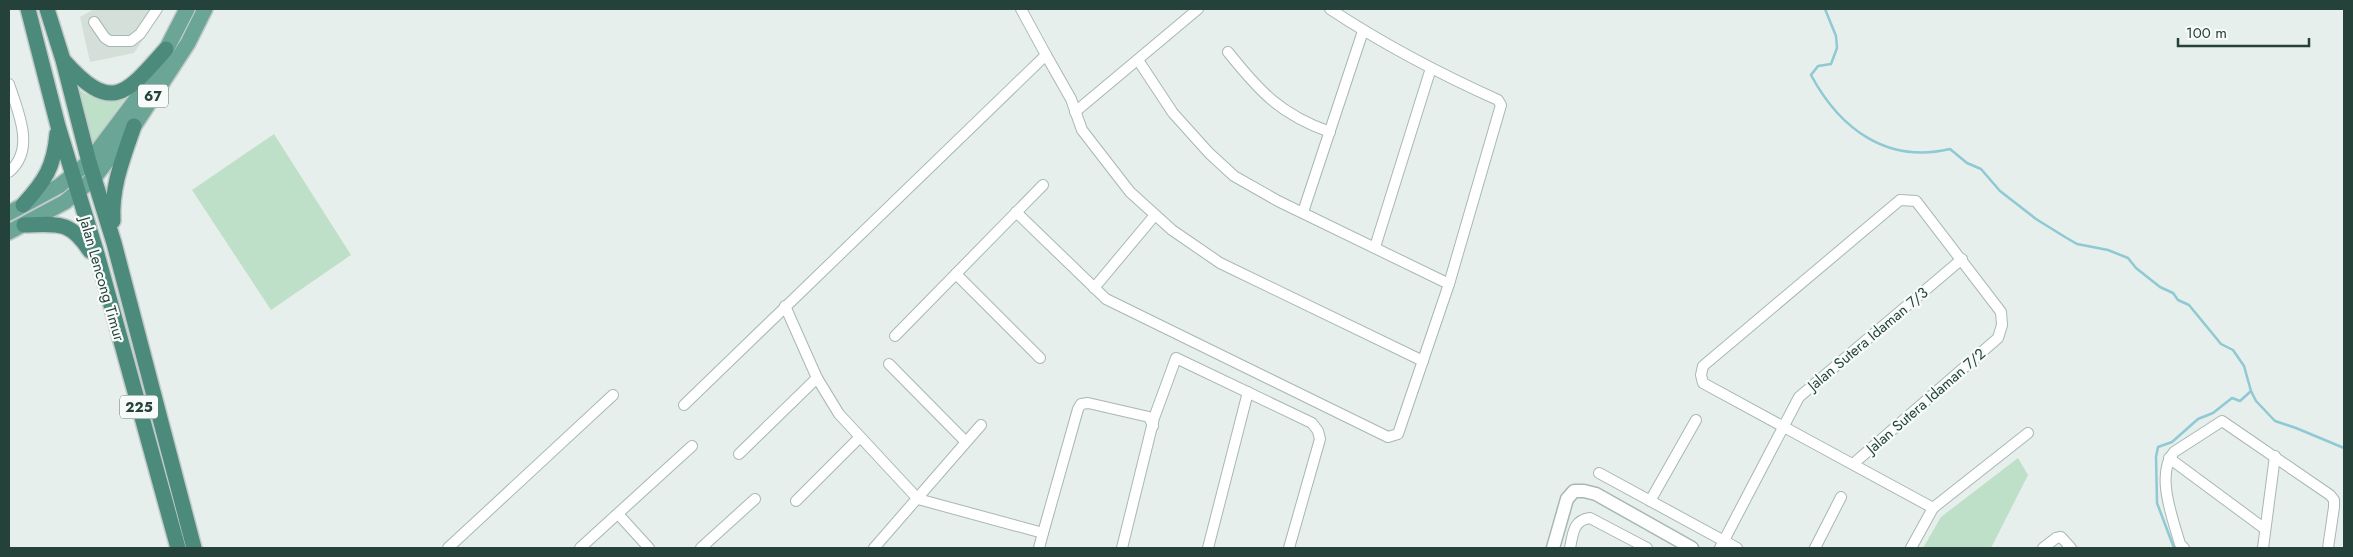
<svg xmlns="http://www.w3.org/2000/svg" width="2353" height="557" viewBox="0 0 2353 557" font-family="Jost,sans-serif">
  <rect width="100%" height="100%" fill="#e6efeb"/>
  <!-- built -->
  <path fill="#d4dfda" d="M94,9H163L134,53L90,62L80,17Z"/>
  <!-- green -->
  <g fill="#bfe0c8">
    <path d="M76,87C91,100 108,103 126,97L92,145Z"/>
    <path d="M274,134L351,255L271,310L192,190Z"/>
    <path d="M2018,458L2028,475L1991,548H1923L1941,517Z"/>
  </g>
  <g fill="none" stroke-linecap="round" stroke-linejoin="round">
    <!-- stream -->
    <g stroke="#8ec9d4" stroke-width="2.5">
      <path d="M1825,9L1836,36L1837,48L1831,64L1818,66L1811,75C1840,129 1887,164 1950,149L1967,163L1981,169L2000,191L2036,219L2065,237L2077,244L2108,250L2128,258L2136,268L2160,287L2173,293L2178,300L2189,305L2221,344L2233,350L2244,366L2251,391L2256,401L2275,421L2296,428L2344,448"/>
      <path d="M2174,548L2157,503L2156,457L2158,447L2172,442L2198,419L2213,413L2232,398L2240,401L2251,391"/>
    </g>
    <!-- minor casing -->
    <g stroke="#a8b8b2" stroke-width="12">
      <g id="minor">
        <path d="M94,22L105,38L110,41H131L140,34L157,9"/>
        <path d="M1228,52C1260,92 1280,114 1330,132"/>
        <path d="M1046,55L1071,99L1082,130L1130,192L1172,230L1220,263L1423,361"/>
        <path d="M1138,60L1173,113L1209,153L1234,176L1278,201L1449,284"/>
        <path d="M9,84C18,112 36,149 9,172"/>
        <path d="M1075,112L1198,9"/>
        <path d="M1016,212L1106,299L1388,437L1398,434L1449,284L1501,105L1498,100C1440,74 1383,44 1330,9"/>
        <path d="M1303,212L1363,31"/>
        <path d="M1375,247L1431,68"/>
        <path d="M956,274L1040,358"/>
        <path d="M1094,288L1155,215"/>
        <path d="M785,306L817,378L839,414L918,499L1043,533L1078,409L1081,404L1088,403L1149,417L1153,426"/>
        <path d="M895,336L1043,185"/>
        <path d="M889,364L965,441"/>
        <path d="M684,405L1046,55L1021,9"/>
        <path d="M739,454L817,378"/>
        <path d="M2169,458L2265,529"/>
        <path d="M1853,464L1998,338L2002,325L2001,312L1916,201L1900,200L1703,366L1701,375L1703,383L1933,508"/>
        <path d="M1599,473L1737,548"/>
        <path d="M796,501L860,437"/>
        <path d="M1650,501L1696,420"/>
        <path d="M618,514L649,548"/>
        <path d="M448,548L613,395"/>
        <path d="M580,548L692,446"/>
        <path d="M701,548L755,499"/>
        <path d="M874,548L981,425"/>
        <path d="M1039,548L1043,533"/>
        <path d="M1122,548L1154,418L1176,358L1312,423L1318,431L1320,439L1289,548"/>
        <path d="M1208,548L1248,392"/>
        <path d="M1570,548C1573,534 1573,520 1590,518L1647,548"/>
        <path d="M1720,548L1799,397L1962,259"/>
        <path d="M1815,548L1841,497"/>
        <path d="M1911,548L1933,508L2028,433"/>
        <path d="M2043,548L2056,538L2061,537L2071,548"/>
        <path d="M2184,548L2180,544C2173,519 2155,474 2174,452L2222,421L2330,495L2334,500V507L2328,548"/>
        <path d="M2263,548L2275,456"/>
      </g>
    </g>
    <!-- tertiary casing -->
    <g stroke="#a8b8b2" stroke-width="15">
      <path id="tertiary" d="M1553,548L1567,499L1574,491H1584L1596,494L1692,548"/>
    </g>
    <!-- primary casing -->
    <g stroke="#c2cac8" stroke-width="18">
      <g id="primary">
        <path d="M9,213L59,186L89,162L150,81L187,9"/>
        <path d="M9,232L65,202L94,178L134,126L188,43L205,9"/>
      </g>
    </g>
    <!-- trunk casing -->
    <g stroke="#c2cac8" stroke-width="18">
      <g id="trunk">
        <path d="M28,9L58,126L97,254L178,548"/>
        <path d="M47,9L63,60L89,162L114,243L194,548"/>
        <path d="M64,61C112,115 126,94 166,49"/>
        <path d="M23,205C45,181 54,167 57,134"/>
        <path d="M113,221C111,187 123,158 134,126"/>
        <path d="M24,225C58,224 70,220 90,251"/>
      </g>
    </g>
    <!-- minor -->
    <use href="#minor" stroke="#fff" stroke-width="10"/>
    <!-- tertiary -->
    <use href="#tertiary" stroke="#fff" stroke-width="12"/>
    <!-- primary -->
    <use href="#primary" stroke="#6aa596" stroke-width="15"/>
    <!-- trunk -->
    <use href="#trunk" stroke="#4c8a7c" stroke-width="15"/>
  </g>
  <g text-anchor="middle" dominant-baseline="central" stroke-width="4.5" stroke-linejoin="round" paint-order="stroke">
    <!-- shield labels -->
    <g fill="#f7fbf9" stroke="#637a73" stroke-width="1">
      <rect x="138" y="84.5" width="30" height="23" rx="4"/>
      <rect x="120" y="395.5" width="38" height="23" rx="4"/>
    </g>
    <g font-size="14" font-weight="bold" fill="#24423a">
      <text x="153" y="96">67</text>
      <text x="139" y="407">225</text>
    </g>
    <!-- street labels -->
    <g font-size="15" fill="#24423a" stroke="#f7fbf9">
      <text transform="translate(102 279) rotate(74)">Jalan Lencong Timur</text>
      <text transform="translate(1868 339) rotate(-40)">Jalan Sutera Idaman 7/3</text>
      <text transform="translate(1926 401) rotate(-41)">Jalan Sutera Idaman 7/2</text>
    </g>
  </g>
  <!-- border -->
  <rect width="2353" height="557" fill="none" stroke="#24423a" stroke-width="20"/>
  <!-- scale -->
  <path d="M2178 38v8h131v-8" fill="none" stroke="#24423a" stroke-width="2.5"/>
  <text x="2186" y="38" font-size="15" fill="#24423a" stroke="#f7fbf9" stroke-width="4" paint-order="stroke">100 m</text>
</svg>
